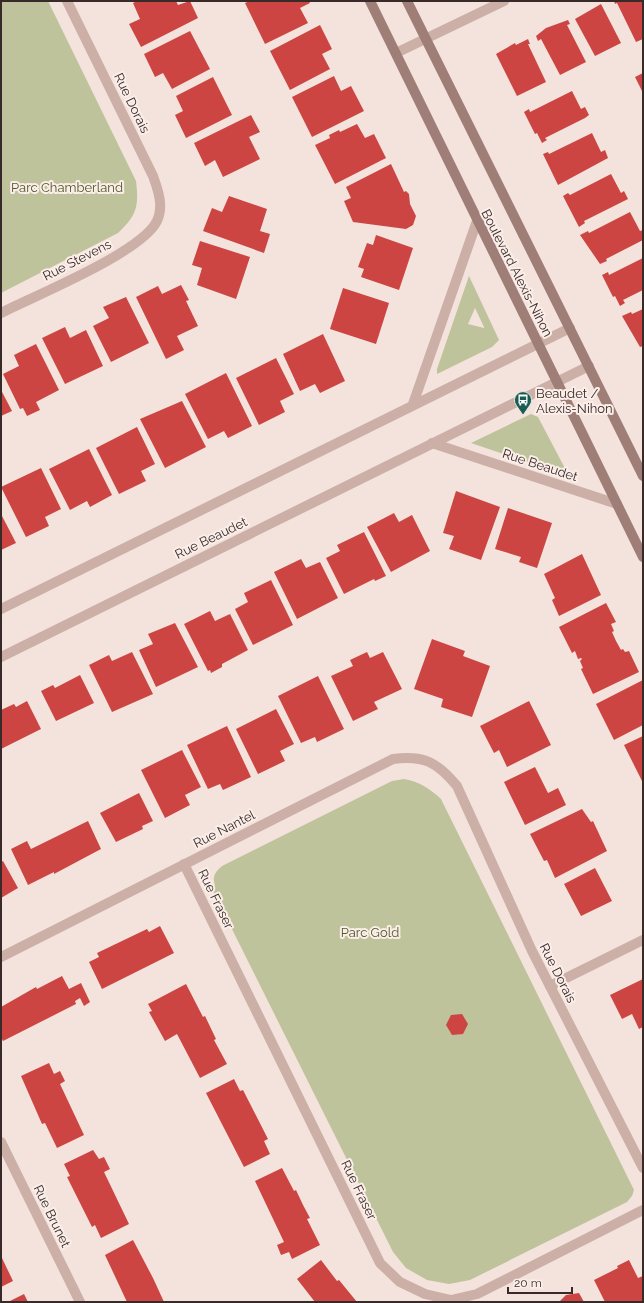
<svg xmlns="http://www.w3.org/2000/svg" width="644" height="1303" viewBox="0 0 644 1303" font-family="Raleway,sans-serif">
  <rect width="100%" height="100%" fill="#f3e3dc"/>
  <!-- green -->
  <g fill="#bec39b" fill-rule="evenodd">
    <path d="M1,1H48L136,181C139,206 137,215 118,233L1,293Z"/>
    <path d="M469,276L499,340L492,347L437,374V369ZM475,308L484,327V328L468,324Z"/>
    <path d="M531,414L538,417L569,476L471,443Z"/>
    <path d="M404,779C420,782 429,788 441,799L634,1190L632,1196L627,1202L470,1280L449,1284L427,1280L406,1268L393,1252L211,887L215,885C212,877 215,872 222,866L392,781Z"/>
  </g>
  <!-- building -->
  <g fill="#cc4542">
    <path d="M137,1H176L178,5L190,1L198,18L141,47L129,24L140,19L133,3Z"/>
    <path d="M250,1H309L310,3L300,8L308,23L265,44L245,3Z"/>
    <path d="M614,1H643V39L636,42L617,3L615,4Z"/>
    <path d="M601,4L621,43L595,56L575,19Z"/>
    <path d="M568,20L570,24L567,25L586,62L560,75L541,39L538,41L536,36L546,28Z"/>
    <path d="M320,25L332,49L322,54L330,69L290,90L270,51Z"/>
    <path d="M190,31L210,69L172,89L163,73L155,77L144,54Z"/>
    <path d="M528,39L530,44H528L546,82L517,96L496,54L515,43L516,45Z"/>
    <path d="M643,73V93L635,77Z"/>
    <path d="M334,76L341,91L351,86L364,111L312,137L292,97Z"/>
    <path d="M213,77L232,115L186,138L175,115L183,111L176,96Z"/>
    <path d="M572,91L581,109L585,107L589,115L585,118L545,138L547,140L542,143L537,133L535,134L524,112L529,109L530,112Z"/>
    <path d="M251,115L260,132L249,137L260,159L223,177L215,160L205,166L194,143Z"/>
    <path d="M357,124L365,138L374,134L386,158L335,184L315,145L330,138L329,135L339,130L340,132Z"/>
    <path d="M592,133L601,152L605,150L608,158L558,185L543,154L548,152L549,154Z"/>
    <path d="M391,164L404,192L406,191L409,194L410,204L416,216L413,225L406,229L353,222L344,201L351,198L346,187Z"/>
    <path d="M611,174L621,193L624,191L628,199L584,221L585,223L579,227L563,196L568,193L570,195Z"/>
    <path d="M229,196L267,209L260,231L270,234L264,253L203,231L212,208L222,212Z"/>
    <path d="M630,212L640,231L643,230V240L606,259L607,261L600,264L580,235L588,231L589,233Z"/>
    <path d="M376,235L413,248L399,290L361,277L364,269L358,267L367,243L373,245Z"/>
    <path d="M200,241L250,257L236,299L197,285L202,268L192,265Z"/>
    <path d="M643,258V290L623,300L625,303L620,306L615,296L613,297L602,275L608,272L609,275Z"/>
    <path d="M181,285L189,300L186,301L198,326L177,336L184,350L166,359L136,297L158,286L162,294Z"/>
    <path d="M343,288L389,303L376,344L330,329Z"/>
    <path d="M126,297L149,343L111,362L93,326L109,318L103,307Z"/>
    <path d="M643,309V346L640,347L622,316L631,312L632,314Z"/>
    <path d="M65,327L70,338L86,330L103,366L65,384L42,338Z"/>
    <path d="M323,334L345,381L320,393L315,384L300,391L283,354Z"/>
    <path d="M36,344L59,390L36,402L40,410L27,416L23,408L20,409L3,374L19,366L14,355Z"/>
    <path d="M276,358L294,394L280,401L285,412L259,425L236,378Z"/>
    <path d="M226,373L252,426L228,438L224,431L208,439L185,394Z"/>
    <path d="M1,390L12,411L1,416Z"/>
    <path d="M182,401L206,447L165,468L140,419Z"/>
    <path d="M137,427L155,464L141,471L146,481L119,494L96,448Z"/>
    <path d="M89,449L112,495L90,507L87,501L70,510L49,469Z"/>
    <path d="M41,468L61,509L45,517L49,526L26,537L1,487Z"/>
    <path d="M456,491L500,507L481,560L449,549L454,536L443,533Z"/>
    <path d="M508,508L552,523L537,568L519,562L521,557L495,549Z"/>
    <path d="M394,513L399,522L412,515L430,551L391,572L367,527Z"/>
    <path d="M1,514L16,543L1,550Z"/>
    <path d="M364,532L386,576L375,581L374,579L344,594L326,558L340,551L337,545Z"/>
    <path d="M582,554L601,595L559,616L552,600L555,598L544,574Z"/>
    <path d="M301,559L306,568L320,562L338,598L297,619L274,572Z"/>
    <path d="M271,580L293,625L253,645L235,609L248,602L244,593Z"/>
    <path d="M606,603L616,622L611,624L614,631L612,632L616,641L621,650L623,649L625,652L629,651L639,672L593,694L581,669L583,668L580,661L582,659L581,658L578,659L575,651L572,653L559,627Z"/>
    <path d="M210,611L215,621L230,614L248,650L222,664V667L211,673L210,670L208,671L184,624Z"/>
    <path d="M175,623L198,667L156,687L139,650L153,644L148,634Z"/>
    <path d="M432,639L465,651L463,656L490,666L472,717L441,707L443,699L414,689Z"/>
    <path d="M132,652L153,694L112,712L89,665L109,655L112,661Z"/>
    <path d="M367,652L370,658L383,652L402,689L374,702L378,709L353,721L331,676L353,666L350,660Z"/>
    <path d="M80,675L94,703L56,721L41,691L53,685L55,688Z"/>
    <path d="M318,676L344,729L317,742L315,737L301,743L278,696Z"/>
    <path d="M643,680V725L614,740L596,704Z"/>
    <path d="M27,701L41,729L1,749V710L14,704L16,707Z"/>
    <path d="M529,701L551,745L507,767L499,750L494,753L480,726Z"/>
    <path d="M276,709L294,744L280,751L285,761L258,774L236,729Z"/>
    <path d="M227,726L251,777L223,790L220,784L208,789L187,745Z"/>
    <path d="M643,736V783L624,745Z"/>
    <path d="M182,750L201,787L185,795L190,805L165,818L141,770Z"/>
    <path d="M535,767L548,793L558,788L566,805L525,825L504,782Z"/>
    <path d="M139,793L153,821L142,826L143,829L116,842L100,813Z"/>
    <path d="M582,809L591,822L593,821L607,851L555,878L547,860L544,861L530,834Z"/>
    <path d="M88,821L101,849L54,874V872L28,885L11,849L27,841L31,849Z"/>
    <path d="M3,861L18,888L1,898V862Z"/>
    <path d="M595,868L612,901L581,916L564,884Z"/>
    <path d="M160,926L174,953L102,989L89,962L99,957L97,953L147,929L149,932Z"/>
    <path d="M62,976L69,989L81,983L90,1002L84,1006L80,998L75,1001L76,1004L3,1041L1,1037V1007L36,987L37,989Z"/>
    <path d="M643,979V1027L639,1029L632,1014L622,1019L610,995Z"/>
    <path d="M186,984L203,1017L205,1016L216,1039L214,1040L227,1064L200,1078L177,1034L165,1041L149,1012L152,1011L148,1004Z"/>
    <path d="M462,1014L468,1024L463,1034L452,1035L446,1025L451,1015Z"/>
    <path d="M49,1063L54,1074L60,1071L65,1081L60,1084L84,1135L57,1148L45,1123L42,1124L21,1076Z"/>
    <path d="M234,1079L240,1091L243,1090L268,1139L264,1141L270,1154L244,1167L206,1093Z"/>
    <path d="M93,1150L99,1159L104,1157L110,1169L104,1172L129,1224L101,1238L95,1225L92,1227L67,1177L70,1176L64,1164Z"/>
    <path d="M282,1168L294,1191L296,1190L303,1205L310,1218L307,1219L320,1245L292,1259L289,1252L281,1255L277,1245L284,1242L255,1181Z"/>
    <path d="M133,1240L153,1278L164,1302H127L105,1255Z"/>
    <path d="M1,1256L13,1281L1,1287Z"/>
    <path d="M321,1260L337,1281L339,1280L357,1302H315L297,1279Z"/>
    <path d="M629,1260L638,1278L643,1276V1302H605L594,1280L618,1268L617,1266Z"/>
    <path d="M579,1293L584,1302H559L566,1295Z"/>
    <path d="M24,1294L28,1302H8Z"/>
  </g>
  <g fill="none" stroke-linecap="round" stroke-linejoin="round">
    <!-- street -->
    <g stroke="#ccb0a7" stroke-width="10">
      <path d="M396,53L504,1"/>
      <path d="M1,313C36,295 141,253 157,221C164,206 158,190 153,176L67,1"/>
      <path d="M413,404L477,221"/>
      <path d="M432,443L617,504"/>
      <path d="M1,609L570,328"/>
      <path d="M1,657L589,366"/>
      <path d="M184,864L380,1263L400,1282L425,1294L451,1300L477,1294L643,1210"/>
      <path d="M1,957L393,759C424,755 437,762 457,786L532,951L643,1168"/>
      <path d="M550,986L643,940"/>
      <path d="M1,1142L80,1302"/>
    </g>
    <!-- secondary -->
    <g stroke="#a07e78" stroke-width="10">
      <path d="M370,1L643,557"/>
      <path d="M407,1L643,476"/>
    </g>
  </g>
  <!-- icons -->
  <defs>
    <g id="bus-pin" transform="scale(0.9)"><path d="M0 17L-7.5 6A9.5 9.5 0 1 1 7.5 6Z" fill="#1b5c52" stroke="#fbeee9"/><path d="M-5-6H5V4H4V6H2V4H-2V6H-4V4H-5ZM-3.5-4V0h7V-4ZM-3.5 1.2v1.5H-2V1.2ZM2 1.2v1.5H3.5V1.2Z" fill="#fff"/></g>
  </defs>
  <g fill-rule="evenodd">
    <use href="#bus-pin" x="523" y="400"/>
  </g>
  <g text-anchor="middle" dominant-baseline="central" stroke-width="4" stroke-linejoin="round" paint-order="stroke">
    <!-- street labels -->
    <g font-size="13" fill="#382a28" stroke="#fbeee9">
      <text transform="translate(132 103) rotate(64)">Rue Dorais</text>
      <text transform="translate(77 260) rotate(-27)">Rue Stevens</text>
      <text transform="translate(517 273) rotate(63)">Boulevard Alexis-Nihon</text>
      <text transform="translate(540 465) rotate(18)">Rue Beaudet</text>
      <text transform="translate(211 538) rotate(-26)">Rue Beaudet</text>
      <text transform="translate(224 829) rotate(-27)">Rue Nantel</text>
      <text transform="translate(216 899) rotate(64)">Rue Fraser</text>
      <text transform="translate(558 973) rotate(63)">Rue Dorais</text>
      <text transform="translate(359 1190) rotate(64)">Rue Fraser</text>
      <text transform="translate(52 1216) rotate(64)">Rue Brunet</text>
    </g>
    <!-- park labels -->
    <g font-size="13" fill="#51582a" stroke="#fbeee9">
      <text x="67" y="187">Parc Chamberland</text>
      <text x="370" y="932">Parc Gold</text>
    </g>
    <!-- poi labels -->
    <g font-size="13" fill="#382a28" stroke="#fbeee9" text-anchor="start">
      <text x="536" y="393">Beaudet /<tspan x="536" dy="15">Alexis-Nihon</tspan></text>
    </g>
  </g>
  <!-- border -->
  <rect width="644" height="1303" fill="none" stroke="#382a28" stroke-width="4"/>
  <!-- scale -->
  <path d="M508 1287v6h64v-6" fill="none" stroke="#382a28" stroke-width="2"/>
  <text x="514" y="1287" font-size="12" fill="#382a28" stroke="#fbeee9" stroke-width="3" paint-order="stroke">20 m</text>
</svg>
